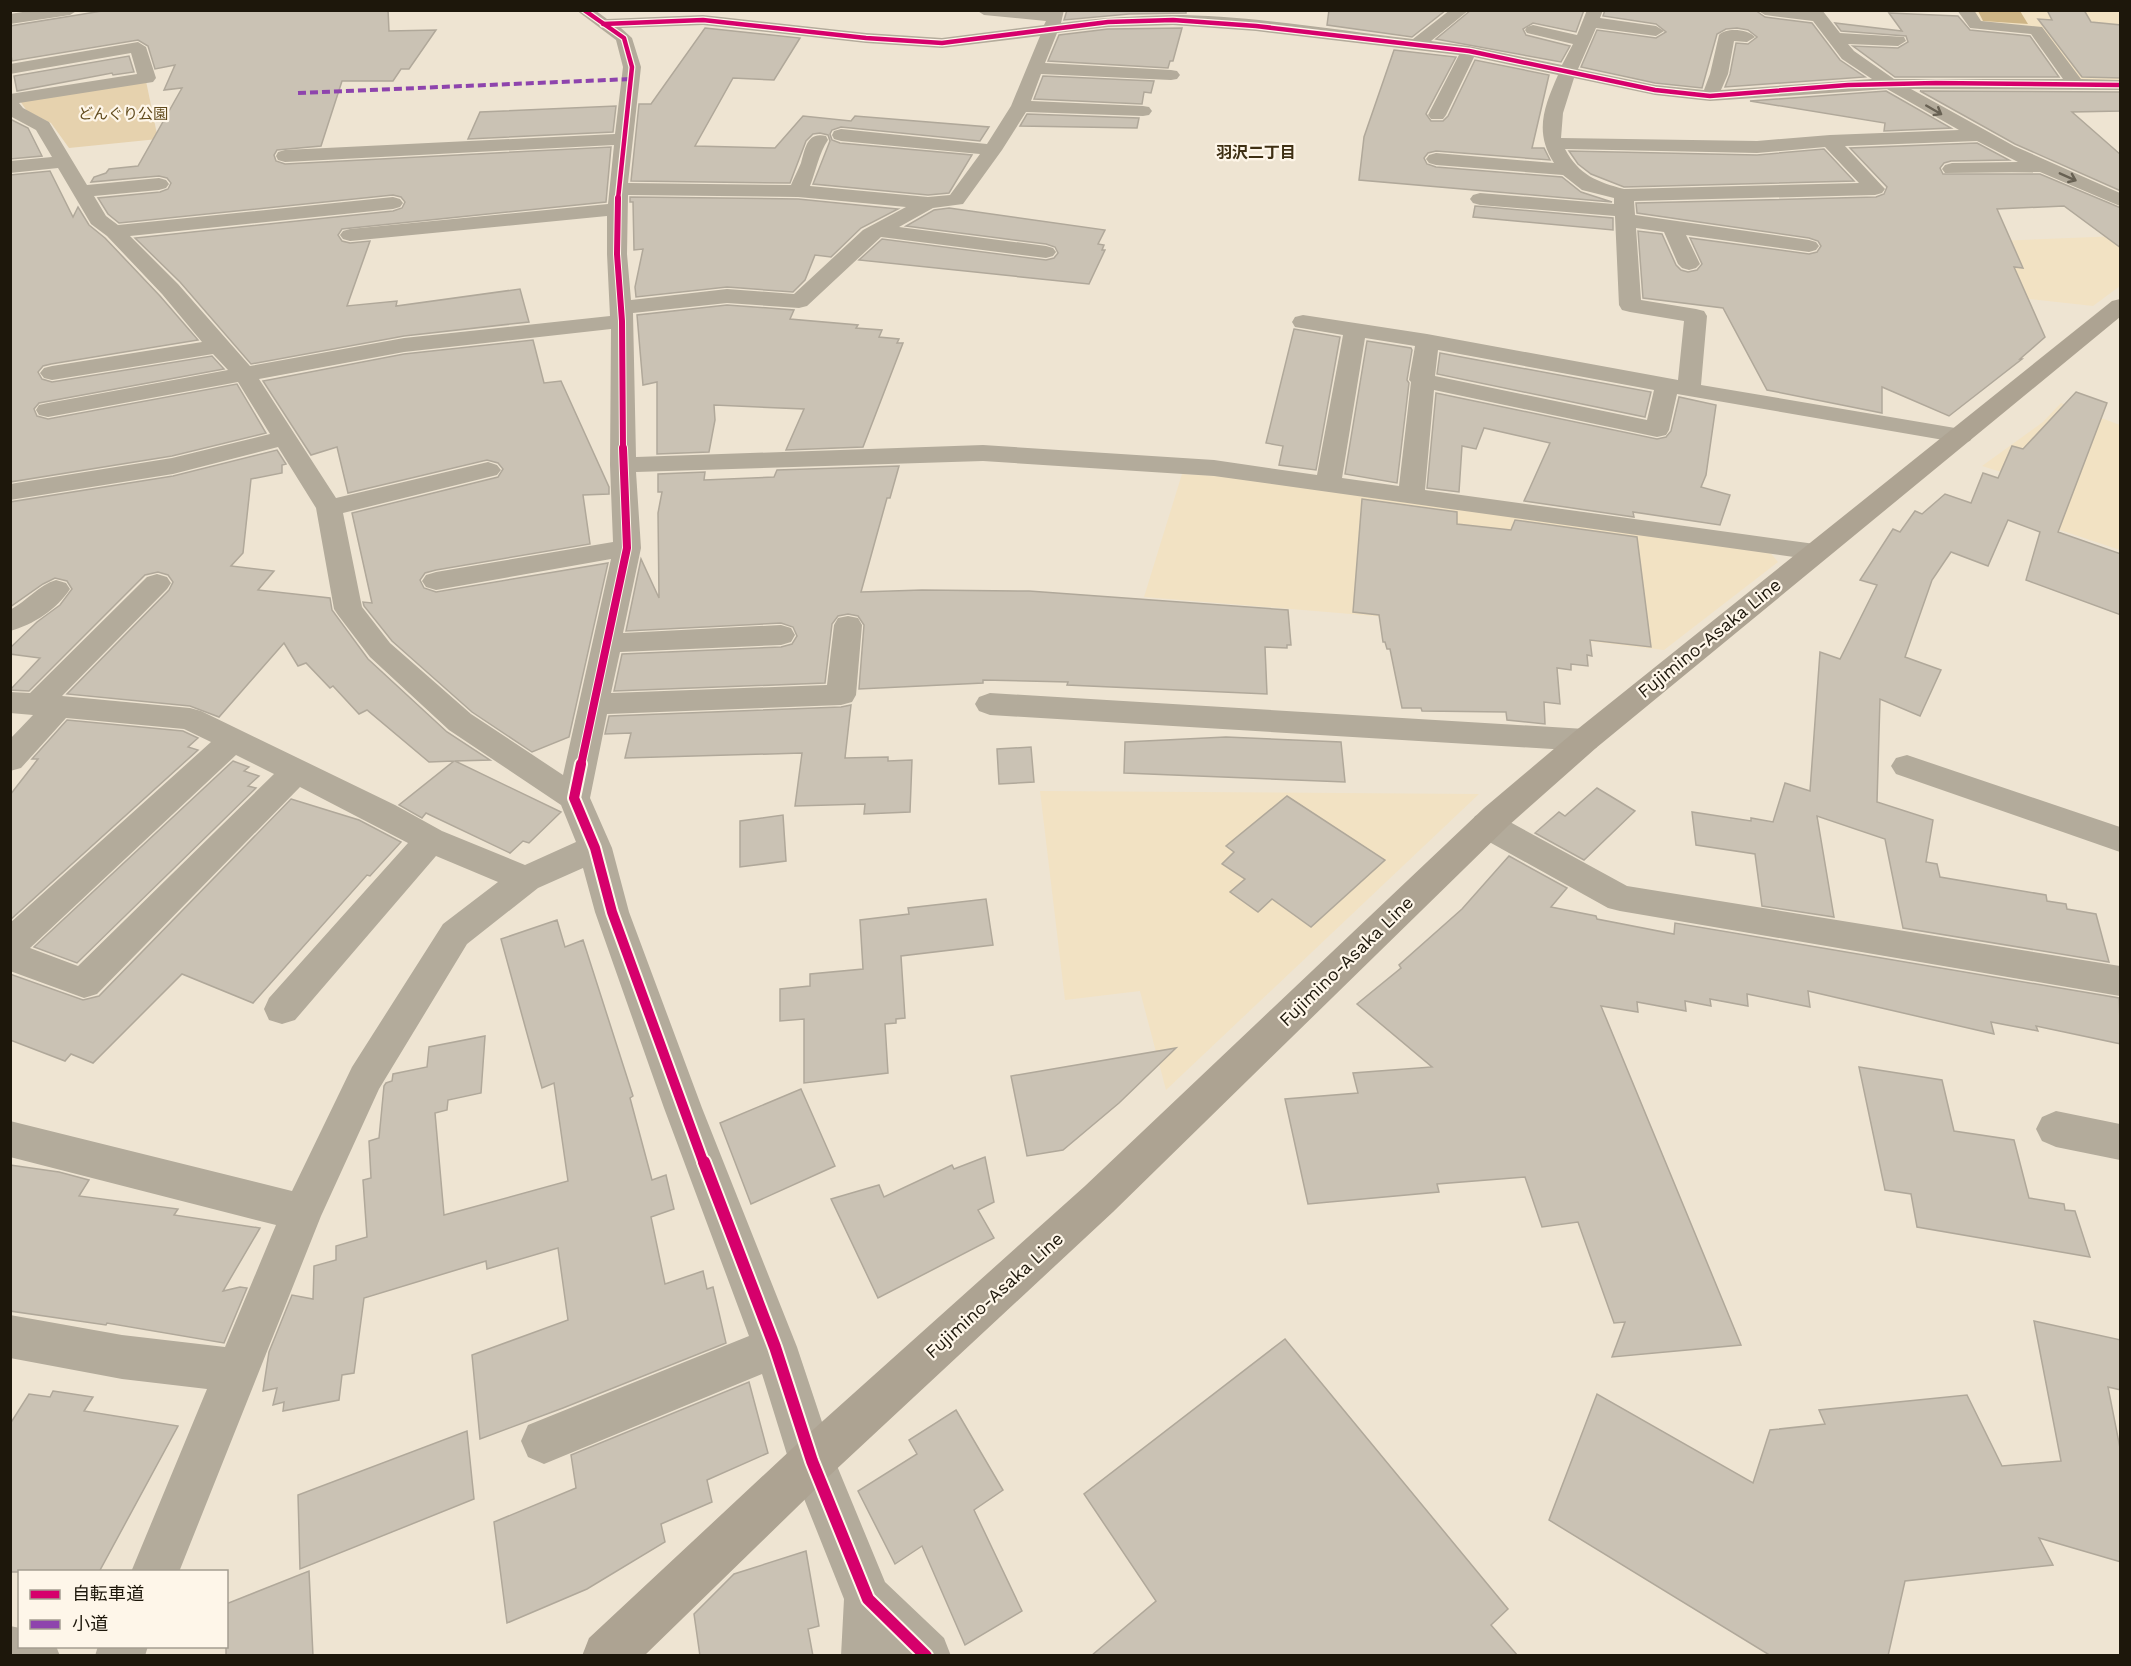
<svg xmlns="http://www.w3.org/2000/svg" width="2131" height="1666" viewBox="0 0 2131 1666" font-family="'Work Sans','Noto Sans JP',sans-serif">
  <rect width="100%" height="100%" fill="#eee4d2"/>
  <!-- built -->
  <g fill="#f2e2c3">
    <path d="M1970,11H2120V83H2082L2039,28L1979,22Z"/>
    <path d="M1814,227L1971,242L2120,236V286L2093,306L1831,277Z"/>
    <path d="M2061,403L2120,425V550L2039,523L2052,488L1982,466L2043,422Z"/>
    <path d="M1182,474L1219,476L1768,550L1778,562L1664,650L1375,616L1144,597Z"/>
    <path d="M1040,791L1479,794L1166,1090L1140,991L1065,1000Z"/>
  </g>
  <!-- green -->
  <path fill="#e6d2ae" d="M146,81L158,139L69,148L51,123L27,111L20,101Z"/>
  <!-- water -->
  <path fill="#ceb586" d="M1978,11H2020L2028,24L1983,21Z"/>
  <!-- building -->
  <g fill="#cac2b4" stroke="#b0a89a" stroke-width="1.5">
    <path d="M108,10H388L389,31L436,30L409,69H401L393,81H342L321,146L277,150L274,155L276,161L285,164L611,147L606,202L342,229L338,235L342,241L350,243L370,241L347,306L397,301L396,306L520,289L529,322L404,336L251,364L180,282L135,238L393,211L402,208L405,202L401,197L393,195L119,223L108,214L98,198L160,192L168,189L171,183L167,178L159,176L91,182L94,177L106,173L109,169L138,166L182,88L164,90L175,65L155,69L148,46L138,40L12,61L10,50V26Z"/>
    <path d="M1067,10H1186V13L1129,14L1064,20Z"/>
    <path d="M1329,10H1446L1412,37L1327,25Z"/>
    <path d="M1471,10H1584L1576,32L1533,23L1523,29L1526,35L1570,46L1561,62L1436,39Z"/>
    <path d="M1605,10H1755L1765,17L1812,23L1840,60L1865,77L1725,87L1730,74L1736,43L1748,44L1757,37L1748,30L1737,28L1726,29L1717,34L1702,88L1655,83L1581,67L1597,30L1656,38L1666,32L1656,24L1603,16Z"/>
    <path d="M2047,10H2084L2091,22L2121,25V78L2082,77L2038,19L2052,20Z"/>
    <path d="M1889,13L1958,16L1970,30L2030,36L2059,77H1895L1853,46L1898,48L1908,42L1906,36L1841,31L1835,23L1902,31Z"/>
    <path d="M705,28L800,38L774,80L733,78L695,146L775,148L803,116L851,121L855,116L989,127L980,141L841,127L832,130L830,134L832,140L840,143L972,155L949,193L928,195L813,184L830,141L828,135L820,133L813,134L806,141L790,183L631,181L639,104H651Z"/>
    <path d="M1182,28L1173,61H1170L1168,68L1048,61L1059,35L1108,29Z"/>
    <path d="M1394,50L1456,57L1426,114L1431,121H1443L1448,116L1475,60L1549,75L1532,148H1544L1550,160L1436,151L1428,153L1424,158L1427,164L1436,167L1562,177L1581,192L1612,202L1359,180L1364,137Z"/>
    <path d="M129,56L134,72L113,75L112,73L17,91L14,76Z"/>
    <path d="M1043,76L1154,81L1151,93L1144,92L1142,104L1034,99Z"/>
    <path d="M1886,91L1951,128L1884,131L1885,123L1750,101Z"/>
    <path d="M1920,91L2121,92V111L2072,112L2121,155V191L2015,144Z"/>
    <path d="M616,106L613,132L468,139L480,112Z"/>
    <path d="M1027,114L1139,118L1137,128L1020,126Z"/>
    <path d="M10,119L28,128L42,156L10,159Z"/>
    <path d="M1977,143L2009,160L1951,161L1944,163L1940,168L1943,174H2040L2121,208V248L2064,206L1997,209L2023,268L2014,267L2045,337L2020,359H2022L1949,416L1882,387V413L1767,390L1723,308L1643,298L1638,231L1662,234L1676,265L1681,270L1688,272L1697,270L1702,264L1690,238L1809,254L1817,252L1821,246L1818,241L1809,238L1637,213L1636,203L1876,197L1884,194L1887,187L1850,148Z"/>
    <path d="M1824,149L1854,181L1624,187L1591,174L1578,164L1569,151L1757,155Z"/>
    <path d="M50,171L73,217L78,207L89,225L105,238L160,296L198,340L51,364L43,366L38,372L42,379L52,382L212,356L224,369L39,403L34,409L37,416L48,419L237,384L266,433L172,456L10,482V175Z"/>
    <path d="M630,197L798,199L898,209L861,228L831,257L815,255L805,280L793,292L727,287L636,297L635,287L643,249L634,250L633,202H630Z"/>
    <path d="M1475,206L1613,218V230L1473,217Z"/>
    <path d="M949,208L1105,230L1098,244L1104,245L1102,250H1105L1089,284L859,260L882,239L1046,260L1054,258L1058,253L1055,247L1046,244L906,226L934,210Z"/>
    <path d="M727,305L794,310L790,319L858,325L856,328L882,330L879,337L899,339L897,343H903L863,447L786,450L804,409L714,405L715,420L709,452L657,454V382L643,385L637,315Z"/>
    <path d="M1294,329L1340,337L1316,470L1279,465L1283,446L1266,443Z"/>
    <path d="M533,340L544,383L561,381L609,487V494L583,495L590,544L436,570L425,573L420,580L424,588L436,592L608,563L569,737L532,752L472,712L392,641L364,606L363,602L372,603L352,513L498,477L503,469L498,463L487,460L348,493L337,447L311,455L263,381L404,354Z"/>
    <path d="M1367,341L1411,348L1412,350L1407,380L1409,383L1397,483L1345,474Z"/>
    <path d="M1440,353L1651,392L1645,417L1437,374Z"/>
    <path d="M2076,392L2107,403L2058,532L2121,554V615L2026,580L2040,532L2008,520L1988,566L1951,552L1932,580L1905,657L1941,670L1920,716L1880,699L1877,802L1933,820L1926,862L1937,864L1940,877L2046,895L2047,901L2066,904L2067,909L2096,914L2109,962L1903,928L1885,839L1817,816L1834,917L1762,906L1755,854L1696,845L1692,812L1751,821V818L1773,822L1785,783L1810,791L1820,652L1840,659L1877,585L1860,580L1893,529L1900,532L1915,511L1922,514L1945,494L1971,503L1983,473L1998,478L2012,446L2023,449Z"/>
    <path d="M1436,393L1657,439L1666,437L1671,431L1679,397L1716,405L1706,475L1701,487L1730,495L1720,525L1633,512L1634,517L1524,501L1550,443L1484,428L1476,449L1462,446L1459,492L1427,488Z"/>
    <path d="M277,450L286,464L282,465V473L251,479L243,553L231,566L274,571L258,590L330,598L332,610L368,659L447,732L490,760L455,761L561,812L529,843L523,841L510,853L426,813L422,818L399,805L454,761L429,762L367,710L359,714L333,686L330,688L306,663L298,666L284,643L219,717L190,706L67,694L169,590L173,582L168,575L158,572L145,575L29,691L10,690L40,658L10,654V648L37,622L60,605L72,589L67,581L55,578L43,584L10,607V502L173,476Z"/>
    <path d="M899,466L890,498H887L861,592L922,590L1029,591L1288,610L1291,645H1287V648L1265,647L1267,694L1067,685L1068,682L983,680V683L859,689L864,625L858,616L848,614L838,616L832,624L825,683L614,691L622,654L781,647L792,644L797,636L793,627L781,623L626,631L641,559L659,598L658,513L662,492H658V474L705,472L704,480L774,477L777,470Z"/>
    <path d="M1362,499L1457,512V524L1511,530L1515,520L1637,537L1651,647L1590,640L1592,656L1587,655L1588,666L1571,664V670L1557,668L1560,704L1544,702L1545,724L1507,720L1506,712L1422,711L1421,708H1402L1390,649H1387L1385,642H1383L1379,615L1353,612Z"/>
    <path d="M851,705L845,758L888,757V761L912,760L910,812L864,814L865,804L795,806L802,753L625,758L631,733L605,734L609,716L841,707Z"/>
    <path d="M67,720L183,731L198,738L188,747L198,750L10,920V795L38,759H32Z"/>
    <path d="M1226,737L1341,742L1345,782L1124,773L1125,742Z"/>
    <path d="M1031,747L1034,782L999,784L997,749Z"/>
    <path d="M233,761L249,767L244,771L259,776L248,786L256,788L77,963L34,947Z"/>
    <path d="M1597,788L1635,811L1584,860L1535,833L1559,812L1565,816Z"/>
    <path d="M1287,796L1385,860L1311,927L1272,899L1258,912L1230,892L1245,879L1222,864L1234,852L1226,846Z"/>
    <path d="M291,799L359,820L401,842L370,876L367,875L253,1003L182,974L93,1063L71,1054L65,1061L10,1040V974L83,1000L99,996Z"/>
    <path d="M783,815L786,861L740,867V821Z"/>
    <path d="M1509,856L1567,888L1551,907L1596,916L1597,919L1674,934L1675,923L2119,998L2121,1044L2036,1026L2038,1031L1991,1022L1994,1034L1808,991L1810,1007L1747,994L1748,1006L1710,999L1711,1006L1685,1001L1686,1011L1637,1002L1638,1012L1601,1006L1741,1345L1612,1357L1625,1322L1614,1323L1578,1222L1542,1227L1525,1177L1437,1184L1439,1192L1308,1204L1285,1099L1358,1093L1353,1073L1432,1067L1357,1004L1401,968L1399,965L1462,909Z"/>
    <path d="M986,899L993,945L901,956L905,1018L896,1019V1023L885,1024L888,1073L804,1083V1019L780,1021V989L810,986V974L863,969L860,920L909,914L908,908Z"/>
    <path d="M557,920L565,947L583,940L633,1096L630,1098L652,1180L666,1175L674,1209L651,1217L665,1284L703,1271L707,1289L713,1287L726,1343L563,1408L480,1439L472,1355L568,1320L558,1248L487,1269L486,1261L364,1298L354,1373L342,1375L339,1400L283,1411L284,1402L273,1405L277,1388L263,1391L269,1352L292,1295L313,1299L314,1266L336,1260V1246L367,1237L363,1180L371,1178L369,1141L379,1138L384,1086L386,1083L392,1081L393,1074L427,1067L429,1047L485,1036L481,1093L448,1100L447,1110L435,1113L444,1215L568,1181L554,1083L542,1088L501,939Z"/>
    <path d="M1176,1048L1119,1103L1063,1150L1027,1156L1011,1076Z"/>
    <path d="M1859,1067L1942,1080L1954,1131L2014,1140L2029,1198L2064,1204L2065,1210L2075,1211L2090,1257L1917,1227L1911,1194L1885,1190Z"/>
    <path d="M801,1089L835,1166L751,1204L720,1123Z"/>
    <path d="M985,1157L994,1202L978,1210L994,1238L878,1298L831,1199L879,1185L884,1197L952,1165L954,1169Z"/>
    <path d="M10,1165L59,1172L89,1180L79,1196L178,1209L174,1215L260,1228L223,1291L240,1287L247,1288L224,1343L107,1323L106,1325L10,1311Z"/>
    <path d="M2034,1321L2121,1340V1390L2108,1387L2121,1453V1562L2039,1538L2053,1565L1905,1581L1888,1656H1771L1549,1520L1597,1394L1753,1483L1770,1430L1825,1424L1819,1410L1967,1395L2002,1466L2061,1461Z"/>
    <path d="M1285,1339L1508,1609L1491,1625L1518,1656H1091L1156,1601L1084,1494Z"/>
    <path d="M749,1382L768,1453L707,1480L712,1502L661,1524L665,1542L587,1589L507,1623L494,1522L576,1488L571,1455Z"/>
    <path d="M53,1391L93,1397L84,1411L178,1426L99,1572H10V1424L29,1394L50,1397Z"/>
    <path d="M956,1410L1003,1490L974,1510L1022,1611L965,1645L922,1546L895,1564L858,1491L917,1454L909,1440Z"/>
    <path d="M467,1431L474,1499L300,1569L298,1495Z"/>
    <path d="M806,1551L819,1626L808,1629L813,1656H700L694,1614L734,1574Z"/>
    <path d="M309,1571L313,1656H226V1604Z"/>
  </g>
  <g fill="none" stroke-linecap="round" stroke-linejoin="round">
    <!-- minor -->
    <g fill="#b3ab9b" fill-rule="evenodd">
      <path d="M35,10H78L70,15L10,24V14Z"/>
      <path d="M576,10H595L607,19L703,15L866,33L942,38L1044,25L1046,21L984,15L976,10H1064L1061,23C1097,18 1134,16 1171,15C1248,15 1335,30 1413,39L1450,10H1469L1431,41L1469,46L1562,65L1573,44L1527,33L1525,30L1527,27L1533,25L1577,35L1587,10H1603L1600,18L1656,26L1664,31L1656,36L1596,28L1578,69L1655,85L1704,90L1710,74L1719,35C1726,27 1748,29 1755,37L1747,42L1734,41L1728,74L1721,90L1872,79L1842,59L1813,21L1765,15L1757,10H1822L1840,33L1904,37L1906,41L1898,46L1848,44L1854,51L1894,79H2063L2031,34L1970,28L1957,10H1974L1981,21L2042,27L2081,79L2120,80V90L1911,89L2014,146L2120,193V206L2040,172L1945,173L1942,169L1945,165L1952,163L2018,162L1977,141L1845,146L1885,189L1882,193L1875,195L1634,201L1635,215L1809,240L1816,242L1819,246L1816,250L1809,252L1686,235L1700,264L1696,268L1689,270L1682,268L1678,264L1664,232L1636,228L1641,300L1696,309L1704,311L1707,316L1701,385L1961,429L1970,431L1973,436L1970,441L1961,443L1677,394L1669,430L1666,435L1657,437L1434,390L1425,490L1815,544L1825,546L1829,552L1825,558L1815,560L1214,476L983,461L636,472L641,548L623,633L781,625L791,628L795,635L791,642L781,645L620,652L611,693L827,685L834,625L838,618L848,616L858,618L862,625L856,695L852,702L841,705L607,714L590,798L612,848L629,912L702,1108L797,1347L835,1461L885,1582L944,1638L951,1656H841L844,1599L789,1461L762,1374L544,1464L528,1457L521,1441L528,1425L749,1336L664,1108L595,912L583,868L538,888L467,944L379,1089L321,1216L179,1572H131L207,1389L122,1379L10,1358V1315L122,1335L225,1347L276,1225L10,1157V1121L292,1191L352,1067L443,924L498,882L436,856L295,1020L282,1024L269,1020L264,1009L269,998L408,843L300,787L97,994L84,998L10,971V923L211,742L184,729L66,718L21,768L10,771V739L33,715L10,713V692L30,693L147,577L157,574L167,577L171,583L167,589L62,696L190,708L201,711L395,805L442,831L525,865L576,842L561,805L449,730L370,657L338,615L334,609L316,508L278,447L173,474L10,500V484L172,458L270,434L238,382L48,417L39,415L36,410L39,405L48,403L228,370L213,354L52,380L44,378L40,373L44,368L52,366L202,342L162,294L107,236L91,224L58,168L10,173V161L52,157L36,130L10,116V94L137,74L131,53L10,74V64L138,42L146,47L156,78L153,82L19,103L23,108L49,122L87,185L159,178L166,180L169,184L166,188L159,190L94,196L106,216L118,225L393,197L400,199L403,203L400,207L393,209L130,236L178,284L250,366L404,338L610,316L607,254V216L350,241L343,239L340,235L343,231L350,229L608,204L614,145L285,162L278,160L276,156L278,152L285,150L615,134L623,67L616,40ZM703,25L866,43L942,48L1040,36L1011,106L987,144L841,129L834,131L832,135L834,139L841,141L980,154L950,195L928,197L810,186C816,171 819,153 828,140L826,136C807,131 805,149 801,163C798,170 794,178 791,185L628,183L641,67L632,38L621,28ZM1173,25L1256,31L1459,55L1428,115L1431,119H1443L1446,115L1474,57L1558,75C1544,107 1534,132 1554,163L1436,153L1429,155L1426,159L1429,163L1436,165L1563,175L1582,190L1614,198V204L1480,193L1473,195L1470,199L1473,203L1480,205L1615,216L1619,305L1622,310L1630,312L1684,321L1678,380L1427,334L1303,315L1295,317L1292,322L1295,327L1343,335L1317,475L1214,460L983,445L636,457L633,313L727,303L799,308L807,306L881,237L1046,258L1053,256L1056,252L1053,248L1046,246L899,227L933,208L963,204L1002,150L1026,112L1143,116L1149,115L1152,111L1149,107L1143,106L1031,101L1041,74L1171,80L1177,79L1180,75L1177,71L1171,70L1045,63L1057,33L1108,27ZM1574,78L1655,95L1710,101L1887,89L1959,130L1830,135L1757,141L1561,138L1563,113ZM1825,147L1859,183L1624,189C1597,182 1579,175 1565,149L1757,153ZM628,195L798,197L906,207L863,230L794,294L727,289L631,300L627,254ZM611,329L610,465L613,542L436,572L426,575L422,581L426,587L436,590L611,559L563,775L471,714L390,643L362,607L343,513L497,475L501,470L497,465L488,462L336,498L259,379L404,352ZM1365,338L1415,346L1409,380L1411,382L1399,486L1342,478ZM1438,350L1654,390L1647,420L1435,376ZM236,755L274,774L78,966L30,948Z"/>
      <path d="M56,580L66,583L70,589C57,609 33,625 10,631V610C27,601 39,585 56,580Z"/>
      <path d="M990,693L1585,729L1596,732L1601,740L1596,748L1585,751L990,715L979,711L975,704L979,697Z"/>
      <path d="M1907,755L2120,827V852L1896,774L1891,766L1896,758Z"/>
      <path d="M1487,813L1499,816L1627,886L2120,966V996L1620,911L1608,908L1475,834L1471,825L1475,816Z"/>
      <path d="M2056,1111L2120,1124V1160L2056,1147L2042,1141L2036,1129L2042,1117Z"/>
      <path d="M10,1626L20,1628V1646H56L60,1656H10Z"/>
      <path d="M98,1646H148L145,1656H95Z"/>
    </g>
    <!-- major -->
    <path fill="#ada392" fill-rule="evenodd" d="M2120,299V317L1596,748L1508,826L1113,1212L828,1477L644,1656H582L589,1638L796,1445L1085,1186L1484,808L1574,732L2112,301Z"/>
    <!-- quiet -->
    <path stroke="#8e44ad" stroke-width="4" stroke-dasharray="8 4" stroke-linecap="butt" d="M298,93L631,79"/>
    <!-- cycleway-far4 casing -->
    <g stroke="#fef6e9" stroke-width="7">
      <g id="cycleway-far4">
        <path d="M584,10L624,38L632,67L618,199"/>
        <path d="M603,24L703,20L866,38L942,43L1108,22L1173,20L1256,26L1469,51L1655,90L1710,96L1848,85L1936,83L2120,85"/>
      </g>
    </g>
    <!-- cycleway-far3 casing -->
    <g stroke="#fef6e9" stroke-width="8">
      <path id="cycleway-far3" d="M618,198L617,254L622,321L623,449"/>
    </g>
    <!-- cycleway-far2 casing -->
    <g stroke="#fef6e9" stroke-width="10">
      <path id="cycleway-far2" d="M581,765L627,548L623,448"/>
    </g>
    <!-- cycleway-far1 casing -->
    <g stroke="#fef6e9" stroke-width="14">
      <path id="cycleway-far1" d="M581,764L574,798L595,848L612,912L704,1164"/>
    </g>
    <!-- cycleway casing -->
    <g stroke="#fef6e9" stroke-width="16">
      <path id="cycleway" d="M704,1162L775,1347L812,1461L868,1599L926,1656"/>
    </g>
    <!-- cycleway-far4 -->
    <use href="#cycleway-far4" stroke="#d6006c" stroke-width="4.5"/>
    <!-- cycleway-far3 -->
    <use href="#cycleway-far3" stroke="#d6006c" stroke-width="6"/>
    <!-- cycleway-far2 -->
    <use href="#cycleway-far2" stroke="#d6006c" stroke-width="8"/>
    <!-- cycleway-far1 -->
    <use href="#cycleway-far1" stroke="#d6006c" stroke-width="10"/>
    <!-- cycleway -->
    <use href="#cycleway" stroke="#d6006c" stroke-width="12"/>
  </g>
  <!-- one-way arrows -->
  <defs><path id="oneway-shaft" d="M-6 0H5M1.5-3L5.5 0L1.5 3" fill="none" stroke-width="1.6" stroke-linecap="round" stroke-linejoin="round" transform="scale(1.5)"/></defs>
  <g stroke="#686153">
    <use href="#oneway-shaft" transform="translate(1934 110) rotate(30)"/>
    <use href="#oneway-shaft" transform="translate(2068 177) rotate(24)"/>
  </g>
  <g text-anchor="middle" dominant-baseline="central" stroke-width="4.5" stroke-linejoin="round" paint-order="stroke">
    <!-- far-park labels -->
    <g font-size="15" fill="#614b1d" stroke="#fef6e9">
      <text x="123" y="114">どんぐり公園</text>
    </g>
    <!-- far-neighbourhood labels -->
    <g font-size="16" font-weight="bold" fill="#3e2f13" stroke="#fef6e9">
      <text x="1256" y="152">羽沢二丁目</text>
    </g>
    <!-- street labels -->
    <g font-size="18" fill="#1d170b" stroke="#fef6e9">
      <text transform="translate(1709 638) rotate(-39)">Fujimino-Asaka Line</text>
      <text transform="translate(1346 961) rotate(-44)">Fujimino-Asaka Line</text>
      <text transform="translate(994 1295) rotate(-42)">Fujimino-Asaka Line</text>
    </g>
  </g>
  <!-- border -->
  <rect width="2131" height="1666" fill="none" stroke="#1d170b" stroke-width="24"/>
  <!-- legend -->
  <rect x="18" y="1570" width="210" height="78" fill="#fef6e9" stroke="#a49d90" stroke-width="1.5"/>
  <rect x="30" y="1590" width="30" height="9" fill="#d6006c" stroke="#a49d90" stroke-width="1.5"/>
  <text x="72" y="1600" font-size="18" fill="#1d170b">自転車道</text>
  <rect x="30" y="1620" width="30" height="9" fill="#8e44ad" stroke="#a49d90" stroke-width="1.5"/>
  <text x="72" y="1630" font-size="18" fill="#1d170b">小道</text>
</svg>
